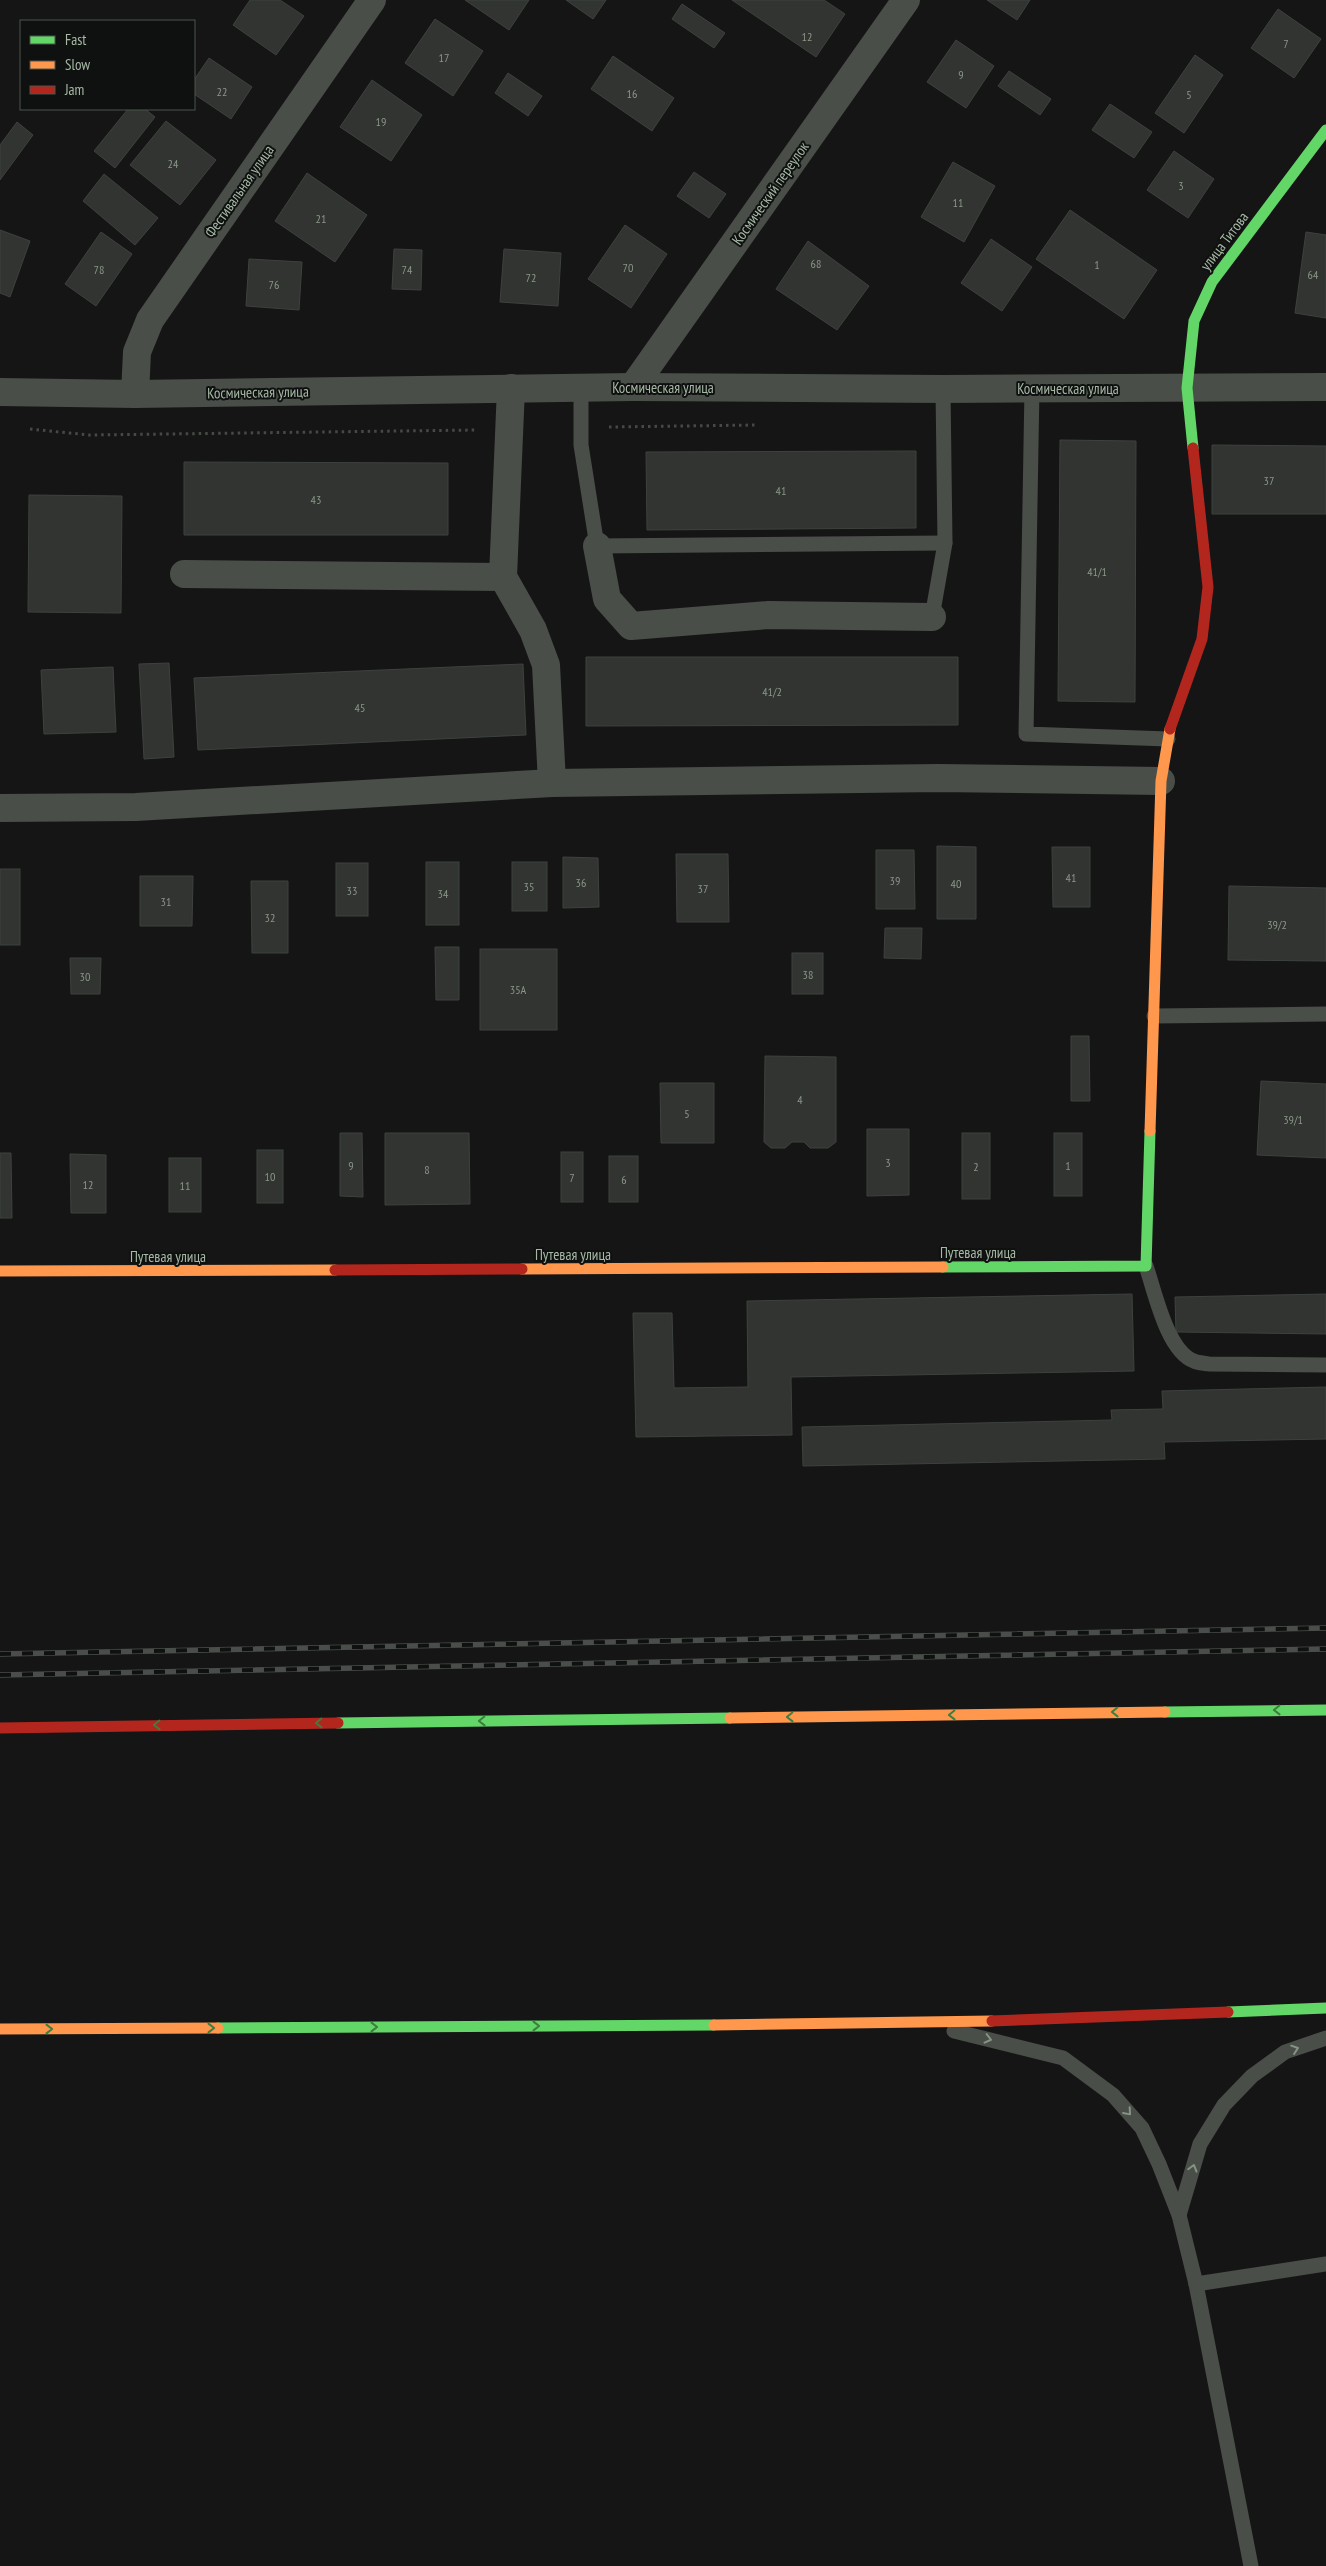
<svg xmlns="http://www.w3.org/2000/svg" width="1326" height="2566" viewBox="0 0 1326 2566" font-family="'PT Sans Narrow',sans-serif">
  <rect width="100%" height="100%" fill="#151515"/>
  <!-- building -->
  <g fill="#313431" stroke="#3e423e">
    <path d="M250,0H280L304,16L276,55L233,25Z"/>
    <path d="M465,0H529L509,30Z"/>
    <path d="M566,0H606L593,19Z"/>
    <path d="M732,0H824L845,14L816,57Z"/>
    <path d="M987,0H1030L1017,20Z"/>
    <path d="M682,4L725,33L714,48L672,19Z"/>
    <path d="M1278,9L1321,39L1294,78L1251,48Z"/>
    <path d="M435,19L483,51L453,96L405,63Z"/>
    <path d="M956,40L994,66L966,108L927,82Z"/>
    <path d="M1195,55L1223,75L1184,133L1155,113Z"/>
    <path d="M613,56L674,98L652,131L591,89Z"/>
    <path d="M209,58L252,87L231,119L194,94V80Z"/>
    <path d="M1009,71L1051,99L1040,115L998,86Z"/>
    <path d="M508,73L542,96L528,116L495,93Z"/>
    <path d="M372,80L422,115L391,161L340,127Z"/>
    <path d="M1110,104L1152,132L1134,158L1092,130Z"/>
    <path d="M128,109H145L155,117L115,168L94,151Z"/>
    <path d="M166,121L216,160L180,205L130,165Z"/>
    <path d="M17,122L33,135L0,180V145Z"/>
    <path d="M1174,151L1214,179L1188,218L1147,190Z"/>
    <path d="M953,162L995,186L964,242L921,217Z"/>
    <path d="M694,172L726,194L709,218L677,196Z"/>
    <path d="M307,173L367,215L335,262L275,221Z"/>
    <path d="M104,174L158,218L135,245L83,201Z"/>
    <path d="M1070,210L1157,270L1124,319L1036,259Z"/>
    <path d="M625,225L667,254L631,308L588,279Z"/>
    <path d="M0,230L30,241L10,297L0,293Z"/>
    <path d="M101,232L132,254L96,306L65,284Z"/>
    <path d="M1306,232L1326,235V318L1295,313Z"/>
    <path d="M991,239L1032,267L1002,311L961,283Z"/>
    <path d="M808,241L869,286L837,330L776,289Z"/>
    <path d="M394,249L422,250L421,290L392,289Z"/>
    <path d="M504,249L561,253L558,306L500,302Z"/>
    <path d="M249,259L302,262L299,310L246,306Z"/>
    <path d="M1060,440L1136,441L1135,702L1058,701Z"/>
    <path d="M1212,445L1326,446V514H1212Z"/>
    <path d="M916,451V528L647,530L646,452Z"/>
    <path d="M184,462L448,463V535H184Z"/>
    <path d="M29,495L122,496L121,613L28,612Z"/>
    <path d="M586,657H958V725L586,726Z"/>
    <path d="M169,663L174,757L144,759L139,664Z"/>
    <path d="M523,664L526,735L198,750L194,678Z"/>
    <path d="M113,667L116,732L44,734L41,670Z"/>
    <path d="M937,846L976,847V919H937Z"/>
    <path d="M1052,847H1090V907H1053Z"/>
    <path d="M876,850H914L915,909H876Z"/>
    <path d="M676,854H728L729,922H677Z"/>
    <path d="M563,857L598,858L599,907L563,908Z"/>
    <rect x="426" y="862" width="33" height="63"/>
    <rect x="512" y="862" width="35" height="49"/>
    <rect x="336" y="863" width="32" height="53"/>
    <rect x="0" y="869" width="20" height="76"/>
    <path d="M140,876H193L192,926H140Z"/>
    <path d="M251,881H288V953H252Z"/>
    <path d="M1229,886L1326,888V961L1228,960Z"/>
    <path d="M885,928H922L921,959L884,958Z"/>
    <path d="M435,947H459V1000H436Z"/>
    <rect x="480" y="949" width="77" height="81"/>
    <rect x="792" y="953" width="31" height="41"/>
    <path d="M70,958H101L100,994H71Z"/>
    <path d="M1071,1036H1089L1090,1101H1071Z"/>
    <path d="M765,1056L836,1057V1142L828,1148H810L804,1142H792L785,1148H771L764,1142Z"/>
    <path d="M1261,1081L1326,1084V1158L1257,1155Z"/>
    <path d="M660,1083H714V1143H661Z"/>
    <path d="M867,1129H909V1195L867,1196Z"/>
    <path d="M340,1133H362L363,1197L340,1196Z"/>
    <path d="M385,1133H469L470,1204L385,1205Z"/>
    <rect x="962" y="1133" width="28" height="66"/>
    <rect x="1054" y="1133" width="28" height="63"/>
    <rect x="257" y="1150" width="26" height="53"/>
    <rect x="561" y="1152" width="22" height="50"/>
    <path d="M0,1153H11L12,1218H0Z"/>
    <path d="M70,1154L106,1155V1213H71Z"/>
    <rect x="609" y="1156" width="29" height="46"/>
    <rect x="169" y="1158" width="32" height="54"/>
    <path d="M1132,1294L1134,1371L791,1377L792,1435L636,1437L633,1313H672L674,1388L748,1387L747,1301Z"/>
    <path d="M1326,1294V1334L1176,1332L1175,1297Z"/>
    <path d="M1326,1387V1439L1164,1442L1165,1459L803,1466L802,1427L1112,1420L1111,1410L1163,1409L1162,1391Z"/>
  </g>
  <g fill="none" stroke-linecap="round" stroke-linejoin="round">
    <!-- path -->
    <g stroke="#454a45" stroke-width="3" stroke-dasharray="2.5 4" stroke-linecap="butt">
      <path d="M609,427L755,425"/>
      <path d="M30,429L89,435L475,430"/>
    </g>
    <!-- lane -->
    <g stroke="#494e49" stroke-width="15">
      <path d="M581,388V445L597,546L945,543"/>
      <path d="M1032,388L1026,734L1168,739"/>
      <path d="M932,617L945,543L943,389"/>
      <path d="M1154,1016L1326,1014"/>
      <path d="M1146,1266C1155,1292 1167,1351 1194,1361C1198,1363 1204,1363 1209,1364L1326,1365"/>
      <path d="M954,2031L1063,2058L1113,2095L1142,2128L1159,2164L1179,2215L1196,2284L1251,2566"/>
      <path d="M1179,2215L1200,2144L1224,2105L1252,2076L1285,2052L1326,2038"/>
      <path d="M1196,2284L1326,2264"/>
    </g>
    <!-- street -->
    <g stroke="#494e49" stroke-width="28">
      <path d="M633,387L906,0"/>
      <path d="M511,388L503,577L533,630L546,665L552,783"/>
      <path d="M0,392L135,394L633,387L943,389L1326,387"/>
      <path d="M135,394L137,352L150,320L372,0"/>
      <path d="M597,546L607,599L631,626L769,615L932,617"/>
      <path d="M184,574L503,577"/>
      <path d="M0,808L136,807L552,783L938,778L1161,781"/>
    </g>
    <!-- fast -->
    <g stroke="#63d668" stroke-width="11">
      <path d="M1193,448L1187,388L1194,321L1212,282L1326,130"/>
      <path d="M943,1267L1146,1266L1150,1131"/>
      <path d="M1165,1712L1326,1710"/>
      <path d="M338,1723L730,1718"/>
      <path d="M1228,2012L1326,2008"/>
      <path d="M218,2028L714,2025"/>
    </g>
    <!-- slow -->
    <g stroke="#ff974d" stroke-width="11">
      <path d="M1150,1131L1161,781L1170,729"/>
      <path d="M522,1269L943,1267"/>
      <path d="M0,1271L335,1270"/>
      <path d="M730,1718L1165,1712"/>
      <path d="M714,2025L992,2021"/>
      <path d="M0,2029L218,2028"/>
    </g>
    <!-- jam -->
    <g stroke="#b3261e" stroke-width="11">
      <path d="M1170,729L1202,639L1208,587L1193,448"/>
      <path d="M335,1270L522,1269"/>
      <path d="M0,1728L338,1723"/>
      <path d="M992,2021L1228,2012"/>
    </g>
    <!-- rail casing -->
    <g stroke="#4a4e4a" stroke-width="5.5">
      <g id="rail">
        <path d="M0,1654L1326,1628"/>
        <path d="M0,1675L1326,1649"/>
      </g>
    </g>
    <!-- rail -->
    <use href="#rail" stroke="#0f1110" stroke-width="4" stroke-dasharray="11" stroke-linecap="butt"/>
  </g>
  <!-- one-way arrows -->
  <defs><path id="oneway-chevron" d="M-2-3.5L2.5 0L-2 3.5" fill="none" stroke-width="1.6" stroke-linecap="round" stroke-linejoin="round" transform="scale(1.25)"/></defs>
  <g stroke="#3d7d40">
    <use href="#oneway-chevron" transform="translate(1277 1710) rotate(179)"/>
    <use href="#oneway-chevron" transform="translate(1115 1712) rotate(179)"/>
    <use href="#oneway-chevron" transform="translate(952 1715) rotate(179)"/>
    <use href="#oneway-chevron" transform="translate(790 1717) rotate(179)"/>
    <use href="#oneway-chevron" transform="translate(482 1721) rotate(179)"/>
    <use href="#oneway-chevron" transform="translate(319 1723) rotate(179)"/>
    <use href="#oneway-chevron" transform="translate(157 1725) rotate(179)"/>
    <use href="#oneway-chevron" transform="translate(536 2026)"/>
    <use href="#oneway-chevron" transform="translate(374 2027)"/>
    <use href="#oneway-chevron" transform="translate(211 2028)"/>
    <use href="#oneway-chevron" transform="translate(49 2029)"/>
  </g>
  <g stroke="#869385">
    <use href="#oneway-chevron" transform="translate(988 2039) rotate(14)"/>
    <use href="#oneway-chevron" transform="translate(1295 2049) rotate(-19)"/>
    <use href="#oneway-chevron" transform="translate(1128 2112) rotate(49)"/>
    <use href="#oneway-chevron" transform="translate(1193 2168) rotate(-74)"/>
  </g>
  <g text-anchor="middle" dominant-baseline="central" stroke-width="4" stroke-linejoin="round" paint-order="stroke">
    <!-- number labels -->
    <g font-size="12" fill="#8a9788">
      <text x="807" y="36">12</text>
      <text x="1286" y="43">7</text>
      <text x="444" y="57">17</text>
      <text x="961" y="74">9</text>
      <text x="222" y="91">22</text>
      <text x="632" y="93">16</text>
      <text x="1189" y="94">5</text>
      <text x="381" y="121">19</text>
      <text x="173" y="163">24</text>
      <text x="1181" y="185">3</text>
      <text x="958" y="202">11</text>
      <text x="321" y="218">21</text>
      <text x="816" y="263">68</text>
      <text x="1097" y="264">1</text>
      <text x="628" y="267">70</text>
      <text x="99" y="269">78</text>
      <text x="407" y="269">74</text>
      <text x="1313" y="274">64</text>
      <text x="531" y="277">72</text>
      <text x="274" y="284">76</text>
      <text x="1269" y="480">37</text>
      <text x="781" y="490">41</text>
      <text x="316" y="499">43</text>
      <text x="1097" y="571">41/1</text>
      <text x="772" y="691">41/2</text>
      <text x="360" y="707">45</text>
      <text x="1071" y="877">41</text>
      <text x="895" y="880">39</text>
      <text x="581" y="882">36</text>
      <text x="956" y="883">40</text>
      <text x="529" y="886">35</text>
      <text x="703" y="888">37</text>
      <text x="352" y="890">33</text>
      <text x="443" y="893">34</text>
      <text x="166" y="901">31</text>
      <text x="270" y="917">32</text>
      <text x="1277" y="924">39/2</text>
      <text x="808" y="974">38</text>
      <text x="85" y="976">30</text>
      <text x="518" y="989">35А</text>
      <text x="800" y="1099">4</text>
      <text x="687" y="1113">5</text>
      <text x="1293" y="1119">39/1</text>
      <text x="888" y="1162">3</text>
      <text x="351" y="1165">9</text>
      <text x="1068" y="1165">1</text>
      <text x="976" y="1166">2</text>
      <text x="427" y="1169">8</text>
      <text x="270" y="1176">10</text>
      <text x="572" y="1177">7</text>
      <text x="624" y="1179">6</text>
      <text x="88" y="1184">12</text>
      <text x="185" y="1185">11</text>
    </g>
    <!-- street labels -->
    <g font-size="15" fill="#a7b8a5" stroke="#0f1110">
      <text transform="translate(239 191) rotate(-55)">Фестивальная улица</text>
      <text transform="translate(770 193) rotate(-55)">Космический переулок</text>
      <text transform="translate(1224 241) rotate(-53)">улица Титова</text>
      <text x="663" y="387">Космическая улица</text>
      <text x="1068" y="388">Космическая улица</text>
      <text transform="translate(258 392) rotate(-1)">Космическая улица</text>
      <text x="978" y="1252">Путевая улица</text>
      <text x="573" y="1254">Путевая улица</text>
      <text x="168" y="1256">Путевая улица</text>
    </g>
  </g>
  <!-- legend -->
  <rect x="20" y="20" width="175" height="90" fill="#0f1110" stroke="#4c544c"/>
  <rect x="30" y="36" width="25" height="8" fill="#63d668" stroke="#4c544c"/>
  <text x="65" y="45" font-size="15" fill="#a7b8a5">Fast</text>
  <rect x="30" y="61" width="25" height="8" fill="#ff974d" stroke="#4c544c"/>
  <text x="65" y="70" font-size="15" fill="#a7b8a5">Slow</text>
  <rect x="30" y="86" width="25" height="8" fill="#b3261e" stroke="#4c544c"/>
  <text x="65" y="95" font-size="15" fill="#a7b8a5">Jam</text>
</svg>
